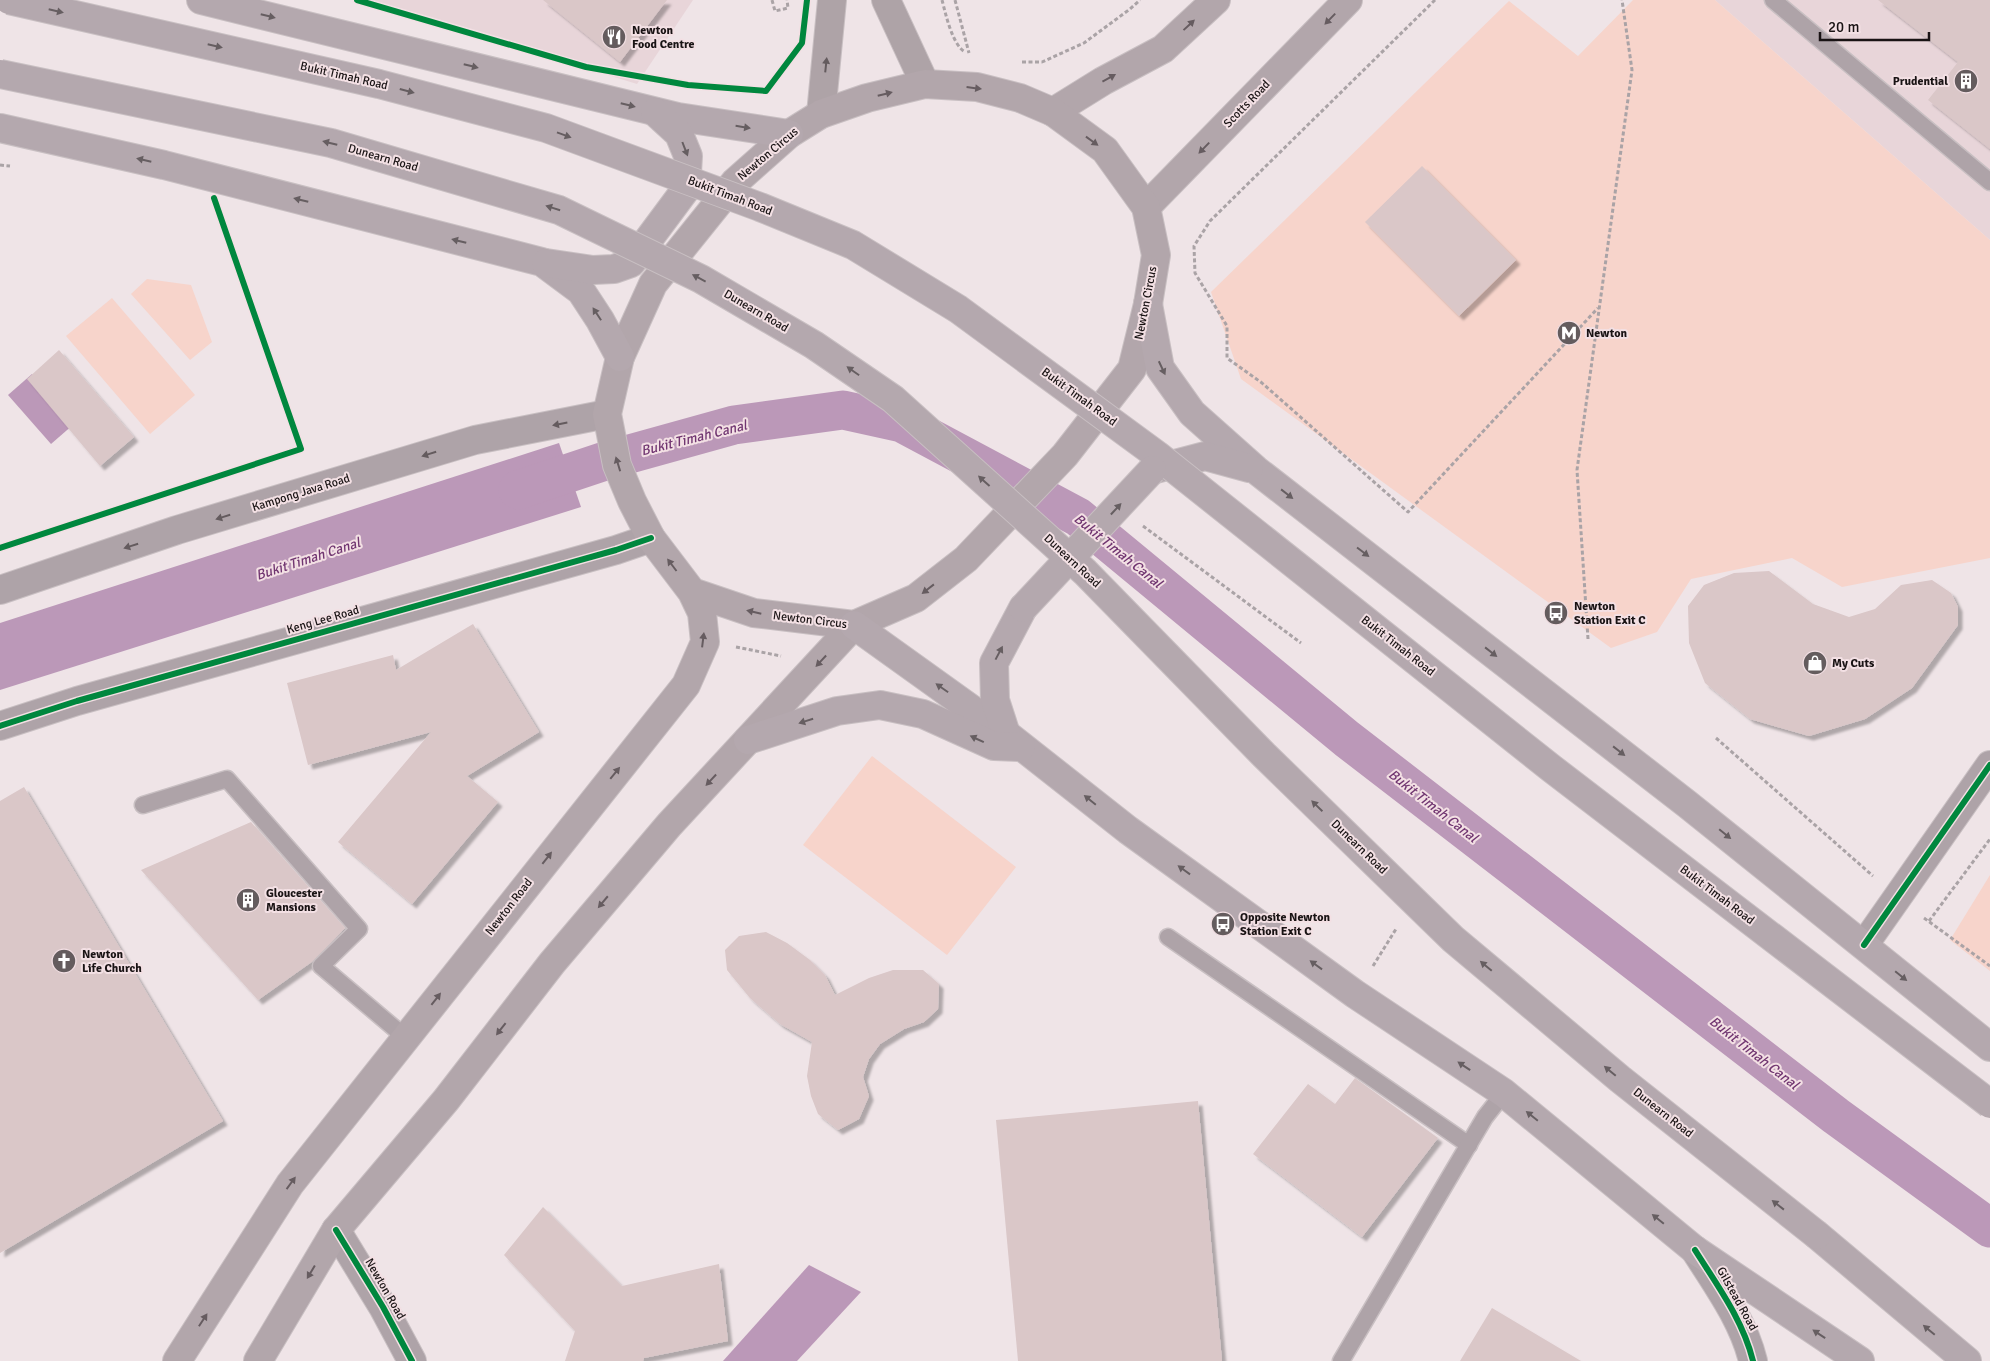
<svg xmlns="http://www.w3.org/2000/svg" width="1990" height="1361" viewBox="0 0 1990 1361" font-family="Signika,sans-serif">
  <defs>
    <filter id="shadow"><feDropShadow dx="4.5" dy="4.5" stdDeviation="1" flood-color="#0004"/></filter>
  </defs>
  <rect width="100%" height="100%" fill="#efe4e7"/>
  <!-- built -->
  <g fill="#e8d5d9">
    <path d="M365,0H693L637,84Z"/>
    <path d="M1715,0H1990V240Z"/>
  </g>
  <!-- green -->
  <g fill="#f7d4cb">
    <path d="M1633,0H1715L1990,240V558L1842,587L1792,558L1691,579L1657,632L1611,648L1241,379L1211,292L1509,1L1578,56Z"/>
    <path d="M147,279L191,285L212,342L190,360L131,294Z"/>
    <path d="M112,298L195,395L150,434L66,336Z"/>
    <path d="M872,756L1016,867L947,955L803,845Z"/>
    <path d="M1990,875V971L1950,940Z"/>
  </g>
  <!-- water -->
  <g fill="#bb98b8">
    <path d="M32,374L74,424L51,444L8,395Z"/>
    <path d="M559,443L581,507L0,690V623Z"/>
    <path d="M809,1265L861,1292L797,1361H723Z"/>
  </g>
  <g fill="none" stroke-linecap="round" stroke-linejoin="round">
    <!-- canal -->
    <path stroke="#bb98b8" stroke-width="39" d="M518,490L608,460L734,425L843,410L902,423L1078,517L1347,739L1836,1116L1990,1228"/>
  </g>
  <!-- building -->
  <g fill="#dac7c8" filter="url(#shadow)">
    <path d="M543,0H667L620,62Z"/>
    <path d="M1878,0H1990V149L1928,100L1958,62Z"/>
    <path d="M1422,166L1516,260L1459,316L1365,222Z"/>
    <path d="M59,350L134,437L100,466L27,379Z"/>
    <path d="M1769,571L1813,604L1849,617L1875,609L1901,585L1932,580L1951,593L1958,607V625L1912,688L1865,719L1809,736L1750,719L1705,683L1689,643L1688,606L1704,585L1734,573Z"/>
    <path d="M473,624L539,732L467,776L498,802L412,904L338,842L431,732L308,765L287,683L393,655L396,670Z"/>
    <path d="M24,787L223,1121L0,1253V801Z"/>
    <path d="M251,822L345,928L313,961L258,1000L141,870Z"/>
    <path d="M766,932L787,943L810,960L825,975L835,995L869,978L893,970H923L939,984L938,1009L924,1022L904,1029L880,1044L869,1059L863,1077L869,1096L859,1119L838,1130L818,1114L811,1096L807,1076L812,1042L780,1024L750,998L727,970L725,950L739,936Z"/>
    <path d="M1355,1078L1438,1138L1362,1237L1253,1154L1308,1084L1335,1104Z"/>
    <path d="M1198,1101L1222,1361H1018L996,1120Z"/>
    <path d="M543,1207L622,1286L719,1264L728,1341L644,1358L643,1361H565L575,1331L504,1255Z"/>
    <path d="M1492,1308L1581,1361H1460Z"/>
  </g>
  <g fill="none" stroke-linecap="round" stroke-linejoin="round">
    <!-- service casing -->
    <g stroke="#c8bfc2" stroke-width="19">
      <g id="service">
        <path d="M1773,0L1990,182"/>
        <path d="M143,805L227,779L359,929L321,966L406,1038"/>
        <path d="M1168,937L1469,1145"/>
        <path d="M1341,1361L1485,1117L1504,1093"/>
      </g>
    </g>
    <!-- minor casing -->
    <g stroke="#c8bfc2" stroke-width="30">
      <g id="minor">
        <path d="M1864,945L1990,765"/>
        <path d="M336,1230L383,1307L412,1361"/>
        <path d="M1695,1250C1717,1285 1743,1320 1753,1361"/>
      </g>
    </g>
    <!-- tertiary casing -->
    <g stroke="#c8bfc2" stroke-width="30">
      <g id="tertiary">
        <path d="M0,590L177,530L475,440L607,414"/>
        <path d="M0,726L77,701L616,550L651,538"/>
      </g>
    </g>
    <!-- secondary casing -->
    <g stroke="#c8bfc2" stroke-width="30">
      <g id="secondary">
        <path d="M886,0L925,84"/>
        <path d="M821,114L832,0"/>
      </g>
    </g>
    <!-- primary casing -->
    <g stroke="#c8bfc2" stroke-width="30">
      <g id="primary">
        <path d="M1053,112L1103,81L1163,49L1216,0"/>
        <path d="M1146,207L1348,0"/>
        <path d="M177,1361L290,1184L686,685L705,642L702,613L692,592L651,538L632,501L617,465L607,414L620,357L653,284L735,182L789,134L821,114L867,98L925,84L977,87L1020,98L1053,112L1105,150L1146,207L1156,255L1148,304L1132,369L1065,455L966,559L916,598L854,625L754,613L692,592"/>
        <path d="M258,1361L336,1230L446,1100L552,963L669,825L854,625"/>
      </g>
    </g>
    <!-- trunk casing -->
    <g stroke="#c8bfc2" stroke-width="30">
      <g id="trunk">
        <path d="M201,0L678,117L789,134"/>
        <path d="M0,128L164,165L542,262L581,291L600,320L620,357"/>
        <path d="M546,263L593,270L614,269L631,263L686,189L688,156L679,134L655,112"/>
        <path d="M1148,304L1160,368L1192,413L1256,470L1687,804L1990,1047"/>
        <path d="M1152,470L1205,456L1249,468"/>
        <path d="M854,625L1006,734L1128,830L1355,994L1504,1093L1695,1250L1860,1361"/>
        <path d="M1006,734L995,700L994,663L1023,608"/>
        <path d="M748,740L837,711L880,705L923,714L994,746L1021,747"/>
        <path d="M1817,1235L1967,1361"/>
      </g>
    </g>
    <!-- path -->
    <g stroke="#aaa3a6" stroke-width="3" stroke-dasharray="4 2.5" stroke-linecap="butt">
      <path d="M772,0L775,11L788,8L787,0"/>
      <path d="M942,0C946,15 952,44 965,52"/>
      <path d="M955,0L969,53"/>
      <path d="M1435,0L1210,221L1194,246L1195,273L1227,326V358L1262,383L1408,512L1598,308"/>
      <path d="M1022,62H1042L1084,43L1130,9L1140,0"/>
      <path d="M0,165L10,166"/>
      <path d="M1143,526L1301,643"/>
      <path d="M1588,639L1577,470L1632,70L1622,0"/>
      <path d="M736,647L781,656"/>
      <path d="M1716,738L1873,876"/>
      <path d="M1924,918L1990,966"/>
      <path d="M1929,921L1990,839"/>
      <path d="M1373,966L1396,929"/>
    </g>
    <!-- service -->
    <use href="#service" stroke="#aea3a8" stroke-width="16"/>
    <!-- minor -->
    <use href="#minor" stroke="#aea3a8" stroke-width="28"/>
    <!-- tertiary -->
    <use href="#tertiary" stroke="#aea3a8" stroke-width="28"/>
    <!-- secondary -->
    <use href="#secondary" stroke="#aea3a7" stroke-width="28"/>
    <!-- primary -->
    <use href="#primary" stroke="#b2a6ab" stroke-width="28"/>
    <!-- trunk -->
    <use href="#trunk" stroke="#b4a8ae" stroke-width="28"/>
    <!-- trunk-bridge casing -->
    <g stroke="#c8bfc2" stroke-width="30" stroke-linecap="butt">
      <g id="trunk-bridge">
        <path d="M9,0L379,84L546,128L760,207L853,245L958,309L1157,455L1551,768L1990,1104"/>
        <path d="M0,74L331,143L559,210L701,279L814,345L893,399L1085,572L1264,755L1453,939L1620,1079L1817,1235"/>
        <path d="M1023,608L1152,470"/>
      </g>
    </g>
    <!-- trunk-bridge -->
    <use href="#trunk-bridge" stroke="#b4a8ae" stroke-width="28"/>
    <!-- cycleway casing -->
    <g stroke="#f3e0e4" stroke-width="9">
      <g id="cycleway">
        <path d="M357,0L586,67L688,85L766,91L802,43L807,0"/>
        <path d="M0,548L301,449L214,198"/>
        <path d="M0,726L77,701L616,550L651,538"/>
        <path d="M1864,945L1990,765"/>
        <path d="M336,1230L383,1307L412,1361"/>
        <path d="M1695,1250C1717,1285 1743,1320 1753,1361"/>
      </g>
    </g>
    <!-- cycleway -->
    <use href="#cycleway" stroke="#00873e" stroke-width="6"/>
  </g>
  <!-- one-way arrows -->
  <defs><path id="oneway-solid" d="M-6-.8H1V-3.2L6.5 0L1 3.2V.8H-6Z" transform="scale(1.25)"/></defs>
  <g fill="#665e61">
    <use href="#oneway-solid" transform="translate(56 11) rotate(13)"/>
    <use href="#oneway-solid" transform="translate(268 16) rotate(14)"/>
    <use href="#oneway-solid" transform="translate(215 46) rotate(13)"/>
    <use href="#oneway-solid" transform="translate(471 66) rotate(14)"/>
    <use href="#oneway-solid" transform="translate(407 91) rotate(15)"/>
    <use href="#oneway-solid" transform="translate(628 105) rotate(14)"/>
    <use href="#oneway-solid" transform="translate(743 127) rotate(9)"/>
    <use href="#oneway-solid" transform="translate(564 135) rotate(20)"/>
    <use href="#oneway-solid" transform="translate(330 143) rotate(-166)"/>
    <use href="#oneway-solid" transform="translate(685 149) rotate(69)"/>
    <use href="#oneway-solid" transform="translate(144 160) rotate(-167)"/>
    <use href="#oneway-solid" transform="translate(301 200) rotate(-166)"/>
    <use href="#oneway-solid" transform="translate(553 208) rotate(-162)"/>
    <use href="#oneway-solid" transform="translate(459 241) rotate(-166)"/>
    <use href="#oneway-solid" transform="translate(699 278) rotate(-152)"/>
    <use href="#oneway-solid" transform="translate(597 314) rotate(-123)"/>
    <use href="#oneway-solid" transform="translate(1162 368) rotate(65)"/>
    <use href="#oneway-solid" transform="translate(853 371) rotate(-145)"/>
    <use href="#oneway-solid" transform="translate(984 481) rotate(-138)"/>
    <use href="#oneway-solid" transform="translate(1287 494) rotate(38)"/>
    <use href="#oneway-solid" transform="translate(1116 509) rotate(-47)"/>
    <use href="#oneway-solid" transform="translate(1363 552) rotate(37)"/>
    <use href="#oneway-solid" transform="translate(1491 652) rotate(38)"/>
    <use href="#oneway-solid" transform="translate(999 653) rotate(-62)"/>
    <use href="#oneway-solid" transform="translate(942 688) rotate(-145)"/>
    <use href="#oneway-solid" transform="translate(806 721) rotate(162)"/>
    <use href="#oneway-solid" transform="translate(977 739) rotate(-155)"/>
    <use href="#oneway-solid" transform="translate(1619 751) rotate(38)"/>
    <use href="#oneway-solid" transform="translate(1090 800) rotate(-141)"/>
    <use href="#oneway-solid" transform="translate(1317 806) rotate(-136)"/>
    <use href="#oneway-solid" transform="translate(1725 834) rotate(39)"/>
    <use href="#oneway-solid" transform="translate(1184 870) rotate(-144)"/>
    <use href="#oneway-solid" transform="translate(1316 965) rotate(-144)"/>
    <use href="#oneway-solid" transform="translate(1486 966) rotate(-140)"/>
    <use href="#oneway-solid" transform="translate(1901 976) rotate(39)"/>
    <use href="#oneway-solid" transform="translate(1464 1066) rotate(-146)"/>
    <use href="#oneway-solid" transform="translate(1610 1071) rotate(-140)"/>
    <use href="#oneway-solid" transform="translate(1532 1116) rotate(-141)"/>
    <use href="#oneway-solid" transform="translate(1778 1205) rotate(-142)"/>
    <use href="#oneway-solid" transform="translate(1658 1219) rotate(-141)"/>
    <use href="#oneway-solid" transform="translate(1929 1330) rotate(-140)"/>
    <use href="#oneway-solid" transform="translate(1819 1334) rotate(-146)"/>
  </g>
  <g fill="#665c60">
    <use href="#oneway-solid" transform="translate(1330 19) rotate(134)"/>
    <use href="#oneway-solid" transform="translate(1189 25) rotate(-43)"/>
    <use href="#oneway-solid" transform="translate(1109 78) rotate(-29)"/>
    <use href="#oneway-solid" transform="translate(974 88) rotate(7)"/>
    <use href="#oneway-solid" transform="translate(885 94) rotate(-14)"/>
    <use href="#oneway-solid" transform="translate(1092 141) rotate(36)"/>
    <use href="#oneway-solid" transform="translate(1204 148) rotate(134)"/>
    <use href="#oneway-solid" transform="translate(618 464) rotate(-107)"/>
    <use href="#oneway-solid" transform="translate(672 565) rotate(-127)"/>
    <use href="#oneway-solid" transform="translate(928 589) rotate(142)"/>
    <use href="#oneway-solid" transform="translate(754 612) rotate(-167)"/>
    <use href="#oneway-solid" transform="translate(703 640) rotate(-83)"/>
    <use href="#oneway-solid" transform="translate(821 661) rotate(133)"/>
    <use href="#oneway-solid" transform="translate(615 773) rotate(-51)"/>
    <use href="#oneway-solid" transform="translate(711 780) rotate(133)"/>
    <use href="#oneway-solid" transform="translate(547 858) rotate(-52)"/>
    <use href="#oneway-solid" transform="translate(603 902) rotate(130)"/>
    <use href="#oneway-solid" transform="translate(436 999) rotate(-52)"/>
    <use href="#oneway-solid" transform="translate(501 1029) rotate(128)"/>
    <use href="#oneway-solid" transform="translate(291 1183) rotate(-54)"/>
    <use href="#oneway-solid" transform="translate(311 1272) rotate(121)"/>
    <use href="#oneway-solid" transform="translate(203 1320) rotate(-57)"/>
  </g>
  <g fill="#645b5e">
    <use href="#oneway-solid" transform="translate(826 65) rotate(-84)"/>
    <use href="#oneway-solid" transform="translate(560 424) rotate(169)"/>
    <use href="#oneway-solid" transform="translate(429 454) rotate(163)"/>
    <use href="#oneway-solid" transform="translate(223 517) rotate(163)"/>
    <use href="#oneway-solid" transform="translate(131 546) rotate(162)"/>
  </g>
  <!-- icons -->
  <defs>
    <g id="restaurant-disc" transform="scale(1.25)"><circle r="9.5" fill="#645c5e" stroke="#f3e0e4"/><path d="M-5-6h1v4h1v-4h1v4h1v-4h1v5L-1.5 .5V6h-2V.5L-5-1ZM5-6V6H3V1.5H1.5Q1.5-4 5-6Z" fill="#fff"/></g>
    <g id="building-disc" transform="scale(1.25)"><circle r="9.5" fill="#645c5e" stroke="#f3e0e4"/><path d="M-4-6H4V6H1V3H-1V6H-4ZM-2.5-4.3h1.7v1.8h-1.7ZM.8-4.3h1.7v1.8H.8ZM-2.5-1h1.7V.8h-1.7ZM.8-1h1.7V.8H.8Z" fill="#fff"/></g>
    <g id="metro-disc" transform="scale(1.25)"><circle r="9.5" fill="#645c5e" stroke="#f3e0e4"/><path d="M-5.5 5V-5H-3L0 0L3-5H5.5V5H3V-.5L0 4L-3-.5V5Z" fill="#fff"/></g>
    <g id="bus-disc" transform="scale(1.25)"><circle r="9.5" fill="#645c5e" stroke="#f3e0e4"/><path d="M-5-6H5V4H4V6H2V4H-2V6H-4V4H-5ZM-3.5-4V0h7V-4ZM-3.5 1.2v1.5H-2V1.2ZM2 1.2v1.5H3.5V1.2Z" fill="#fff"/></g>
    <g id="shop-disc" transform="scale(1.25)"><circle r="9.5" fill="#645c5e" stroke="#f3e0e4"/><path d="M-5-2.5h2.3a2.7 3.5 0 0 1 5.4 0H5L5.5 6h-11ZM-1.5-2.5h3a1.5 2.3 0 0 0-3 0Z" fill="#fff"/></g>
    <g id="church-disc" transform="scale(1.25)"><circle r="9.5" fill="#645c5e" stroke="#f3e0e4"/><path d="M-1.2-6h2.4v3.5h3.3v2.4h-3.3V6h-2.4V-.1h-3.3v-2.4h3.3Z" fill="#fff"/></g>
  </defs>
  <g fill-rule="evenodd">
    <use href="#restaurant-disc" x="614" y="37"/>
    <use href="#building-disc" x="1966" y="81"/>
    <use href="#metro-disc" x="1569" y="333"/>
    <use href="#bus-disc" x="1556" y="613"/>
    <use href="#shop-disc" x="1815" y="663"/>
    <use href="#building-disc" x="248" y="900"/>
    <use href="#bus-disc" x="1223" y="924"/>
    <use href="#church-disc" x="64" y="961"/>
  </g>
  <g text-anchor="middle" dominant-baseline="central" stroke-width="4" stroke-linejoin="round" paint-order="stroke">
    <!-- poi labels -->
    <g font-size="12" font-weight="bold" fill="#191314" stroke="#f3e0e4" text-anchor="start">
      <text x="632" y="30">Newton<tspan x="632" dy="14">Food Centre</tspan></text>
      <text x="1948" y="81" text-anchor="end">Prudential</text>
      <text x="1586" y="333">Newton</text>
      <text x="1574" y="606">Newton<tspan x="1574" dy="14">Station Exit C</tspan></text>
      <text x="1832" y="663">My Cuts</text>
      <text x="266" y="893">Gloucester<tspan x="266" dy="14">Mansions</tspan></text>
      <text x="1240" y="917">Opposite Newton<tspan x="1240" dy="14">Station Exit C</tspan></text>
      <text x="82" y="954">Newton<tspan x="82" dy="14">Life Church</tspan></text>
    </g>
    <!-- street labels -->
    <g font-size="12" fill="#191314" stroke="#f3e0e4">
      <text transform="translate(344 76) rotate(13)">Bukit Timah Road</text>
      <text transform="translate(1247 104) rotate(-46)">Scotts Road</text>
      <text transform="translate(768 154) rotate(-40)">Newton Circus</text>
      <text transform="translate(383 158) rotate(16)">Dunearn Road</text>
      <text transform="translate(730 196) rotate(21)">Bukit Timah Road</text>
      <text transform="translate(1146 303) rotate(-79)">Newton Circus</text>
      <text transform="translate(756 311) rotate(30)">Dunearn Road</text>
      <text transform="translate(1079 397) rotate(36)">Bukit Timah Road</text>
      <text transform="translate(301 493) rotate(-17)">Kampong Java Road</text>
      <text transform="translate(1072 561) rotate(43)">Dunearn Road</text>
      <text transform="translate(323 620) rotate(-16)">Keng Lee Road</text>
      <text transform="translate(810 620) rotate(7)">Newton Circus</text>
      <text transform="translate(1398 646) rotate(38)">Bukit Timah Road</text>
      <text transform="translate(1359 847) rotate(44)">Dunearn Road</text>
      <text transform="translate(1717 895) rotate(37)">Bukit Timah Road</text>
      <text transform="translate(509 907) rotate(-52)">Newton Road</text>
      <text transform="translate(1663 1113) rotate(38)">Dunearn Road</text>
      <text transform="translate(385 1289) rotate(60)">Newton Road</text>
      <text transform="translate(1737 1299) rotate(61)">Gilstead Road</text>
    </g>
    <!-- water labels -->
    <g font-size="14" font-style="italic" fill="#713671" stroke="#f3e0e4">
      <text transform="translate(694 438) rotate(-14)">Bukit Timah Canal</text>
      <text transform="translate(1118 551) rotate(39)">Bukit Timah Canal</text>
      <text transform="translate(308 559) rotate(-18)">Bukit Timah Canal</text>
      <text transform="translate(1433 806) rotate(38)">Bukit Timah Canal</text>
      <text transform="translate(1754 1053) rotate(38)">Bukit Timah Canal</text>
    </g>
  </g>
  <!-- scale -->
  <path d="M1820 32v8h109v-8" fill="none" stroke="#191314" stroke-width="2.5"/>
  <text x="1828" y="32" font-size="15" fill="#191314" stroke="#f3e0e4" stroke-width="4" paint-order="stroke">20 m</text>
</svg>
